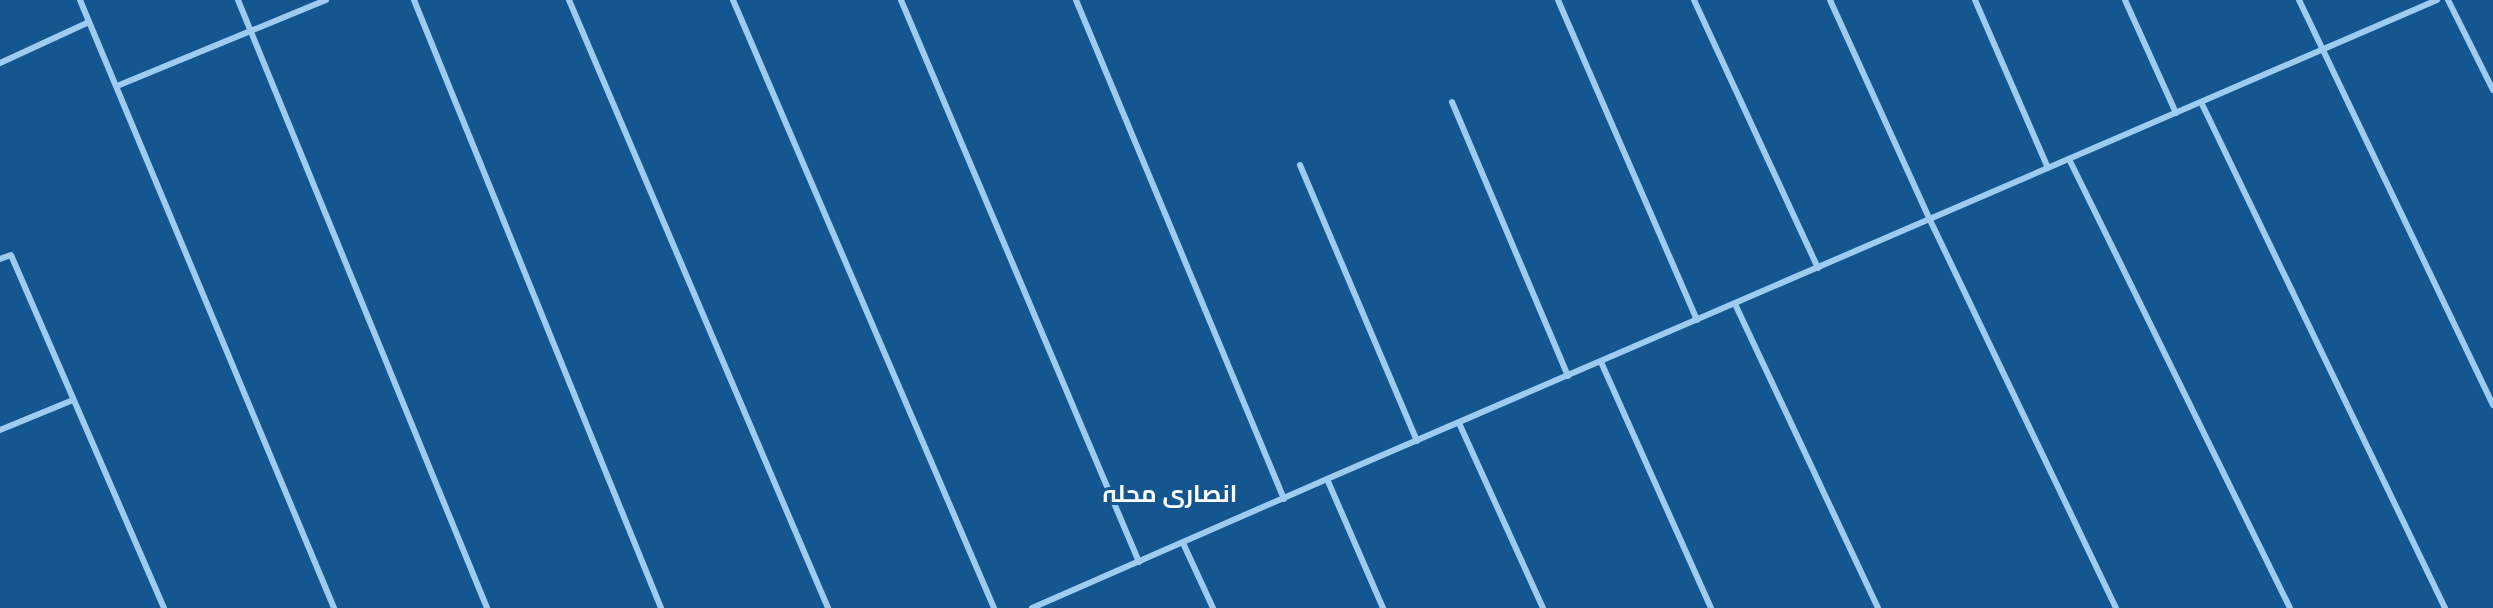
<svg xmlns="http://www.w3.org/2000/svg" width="2493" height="608" viewBox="0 0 2493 608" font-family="'Fira Sans',Cairo,sans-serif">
  <rect width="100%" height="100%" fill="#135690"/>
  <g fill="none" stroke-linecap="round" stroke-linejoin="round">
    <!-- minor -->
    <g stroke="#9eccf1" stroke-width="6">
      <path d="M80,0L334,608"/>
      <path d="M238,0L487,608"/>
      <path d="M414,0L661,608"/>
      <path d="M569,0L828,608"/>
      <path d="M733,0L994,608"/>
      <path d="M901,0L1139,562"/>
      <path d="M1076,0L1284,499"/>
      <path d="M1558,0L1697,320"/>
      <path d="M1694,0L1818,268"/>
      <path d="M1830,0L1930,220L2116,608"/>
      <path d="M1975,0L2048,168"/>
      <path d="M2125,0L2176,113"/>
      <path d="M2299,0L2493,405"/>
      <path d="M2448,0L2493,90"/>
      <path d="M0,63L89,22"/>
      <path d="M117,86L326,0"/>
      <path d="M1452,102L1568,376"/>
      <path d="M2201,102L2445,608"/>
      <path d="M2069,159L2290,608"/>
      <path d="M1300,165L1417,441"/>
      <path d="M0,259L11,255L164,608"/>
      <path d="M1735,304L1878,608"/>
      <path d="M1601,362L1711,608"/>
      <path d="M1459,423L1543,608"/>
      <path d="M0,430L73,400"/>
      <path d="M1327,479L1383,608"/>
      <path d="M1183,543L1213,608"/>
      <path d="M1032,608L1327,479L2437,0"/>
    </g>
  </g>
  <g text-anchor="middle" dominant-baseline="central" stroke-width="6" stroke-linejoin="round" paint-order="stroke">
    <!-- district labels -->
    <g font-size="24" font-weight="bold" fill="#fff" stroke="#135690">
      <text x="1170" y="494">انصاری محلہ</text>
    </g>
  </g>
</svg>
